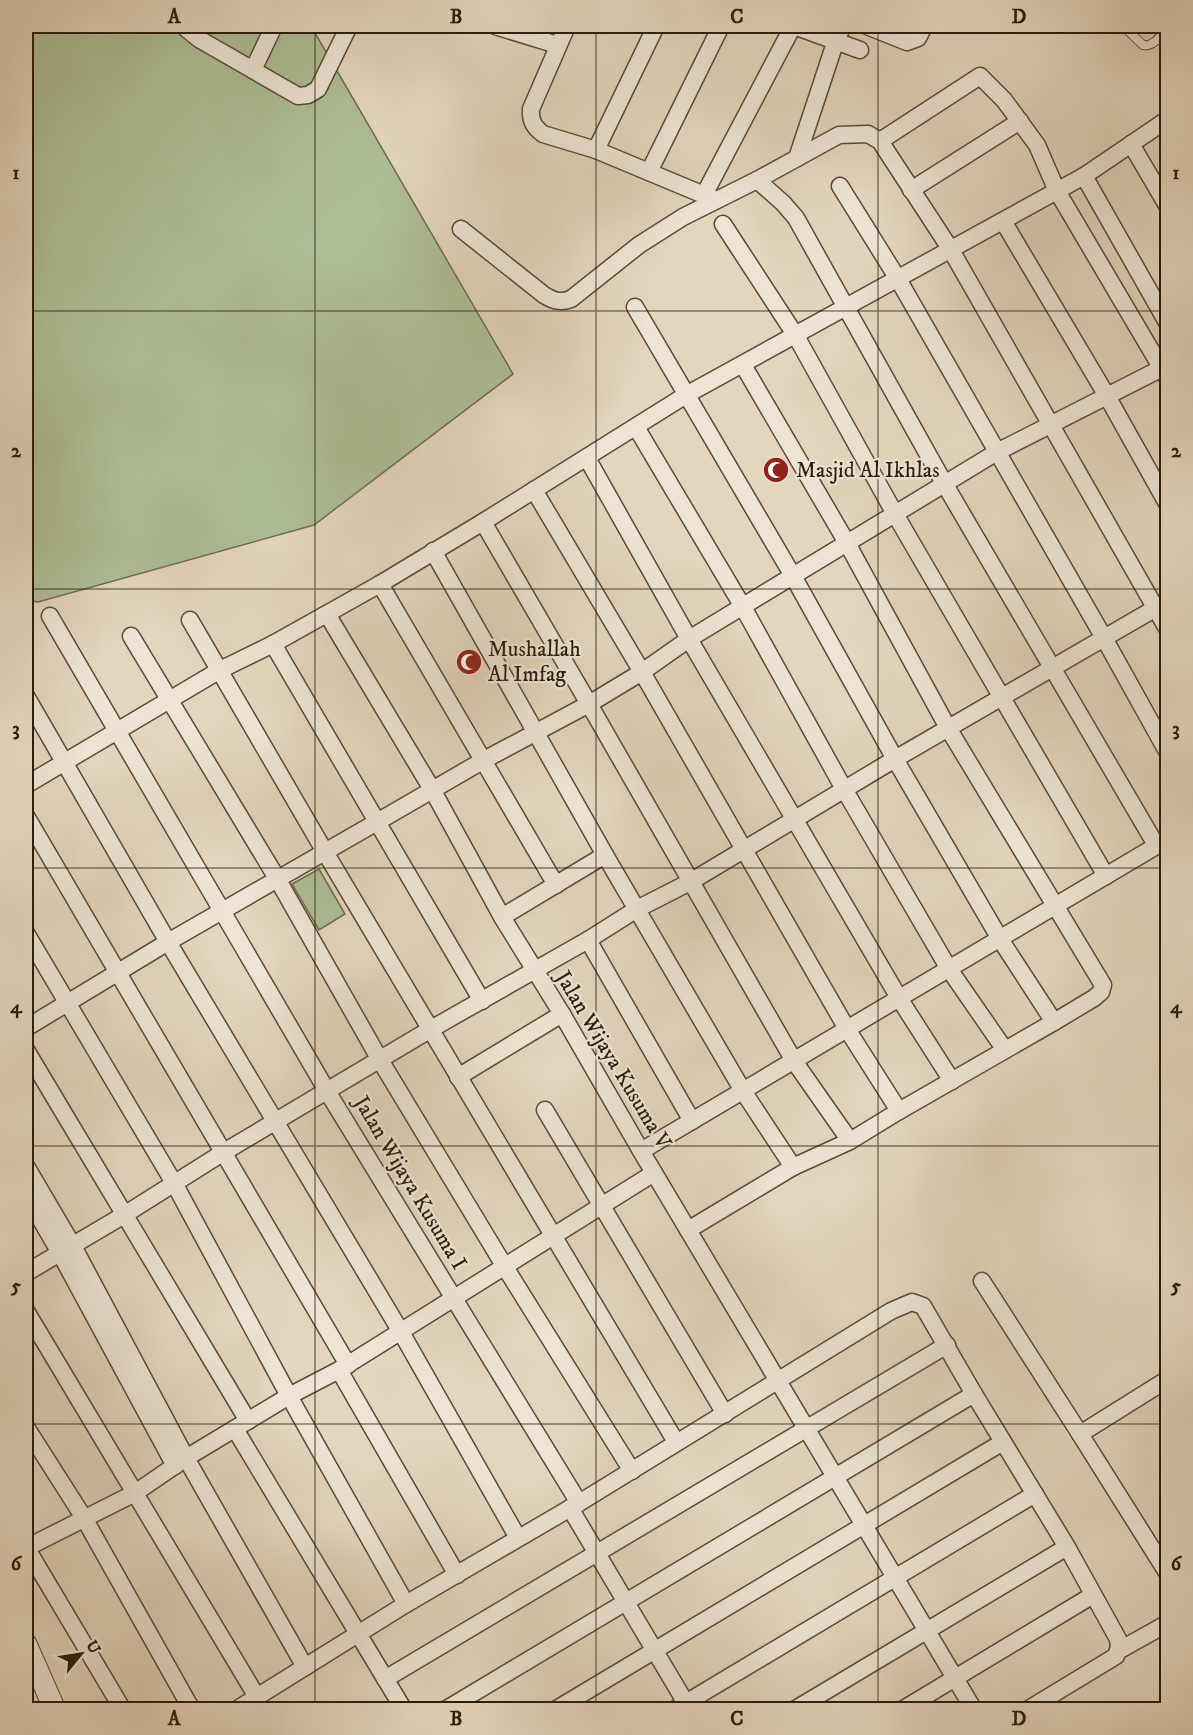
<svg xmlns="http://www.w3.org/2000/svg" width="1193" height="1735" viewBox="0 0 1193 1735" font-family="'IM FELL DW Pica',serif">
  <rect width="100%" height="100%" fill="#e4d5be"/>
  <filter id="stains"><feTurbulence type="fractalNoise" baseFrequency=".00333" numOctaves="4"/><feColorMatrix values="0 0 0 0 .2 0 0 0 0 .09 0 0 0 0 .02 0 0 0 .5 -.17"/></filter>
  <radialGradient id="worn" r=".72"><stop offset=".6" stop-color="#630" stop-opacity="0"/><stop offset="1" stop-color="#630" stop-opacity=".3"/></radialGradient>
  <!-- green -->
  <g fill="#aebe96" stroke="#6d6d50" stroke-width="1.5">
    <path d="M26,26H311L513,374L314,525L38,602L26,600Z"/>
    <path d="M319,869L345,914L319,930L292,884Z"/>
  </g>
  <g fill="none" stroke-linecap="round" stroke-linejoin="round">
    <!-- service casing -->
    <g stroke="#5a4a37" stroke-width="10">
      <path id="service" d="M1123,26L1143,45C1154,47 1161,35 1168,27"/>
    </g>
    <!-- minor casing -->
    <g stroke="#5a4a37" stroke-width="19">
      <g id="minor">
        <path d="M183,26L199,39L298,96L308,95L318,89L349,26"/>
        <path d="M495,26L557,45"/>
        <path d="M567,26L531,109C530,121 534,127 543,134L596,150L716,200"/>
        <path d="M794,26L860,50"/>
        <path d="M867,26L907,42L918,38L924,26"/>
        <path d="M253,70L274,26"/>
        <path d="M880,141L980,76L1004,100L1037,145L1057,191L1168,379"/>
        <path d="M1131,144L1168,207"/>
        <path d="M596,150L656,26"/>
        <path d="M797,158L836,40L843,26"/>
        <path d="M649,172L721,26"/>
        <path d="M1084,176L1168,324"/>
        <path d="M757,180L783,203L796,218L944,483L1156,845"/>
        <path d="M840,186L898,279L1104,638L1168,753"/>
        <path d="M911,190L1020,121"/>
        <path d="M704,195L793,26"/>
        <path d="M1003,221L1107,396L1168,505"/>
        <path d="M723,224L796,336L895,514L1106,876"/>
        <path d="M461,229L544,295C554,301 560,303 571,299L639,245L683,217L757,180L839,135L868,134L880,141L951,250L1168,630"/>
        <path d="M635,307L793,576L895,759L1000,939L1054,1022"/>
        <path d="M743,365L847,543L948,728L1103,985L1101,992L1094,998L1054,1022L899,1111L850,1141L793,1167"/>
        <path d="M636,427L743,607L844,789L949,969L1005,1050"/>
        <path d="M587,458L689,639L899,998L952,1081"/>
        <path d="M534,490L642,672L847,1029L899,1111"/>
        <path d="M483,522L589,704L794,1061L850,1141"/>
        <path d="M433,551L605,855L743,1091L793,1167L688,1230"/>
        <path d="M380,584L556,885"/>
        <path d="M327,614L433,791L502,917L562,1014L641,1151L974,1710"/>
        <path d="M50,616L327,1091L579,1503"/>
        <path d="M190,620L325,852L676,1442"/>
        <path d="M131,636L278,880L380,1060L505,1267L632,1471"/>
        <path d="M273,644L482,1001"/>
        <path d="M26,696L168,942L401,1332L518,1538"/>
        <path d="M26,785L220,670L273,644L380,584L483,522L686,395L1084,176L1168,119"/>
        <path d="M26,816L348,1365"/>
        <path d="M502,917L605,855"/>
        <path d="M26,933L174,1183L289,1396L406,1604"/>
        <path d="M588,940L692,1121"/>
        <path d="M26,1028L168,942L377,822L484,760L589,704L642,672L689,639L997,452L1168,365"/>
        <path d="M26,1050L248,1421"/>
        <path d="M458,1077L562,1014"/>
        <path d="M545,1110L725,1414"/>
        <path d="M641,1151L1168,839"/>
        <path d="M26,1166L73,1246L186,1458L305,1667"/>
        <path d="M26,1194L60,1253L175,1466"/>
        <path d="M26,1273L124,1215L224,1152L431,1029L588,940L637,909L690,882L895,759L1168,601"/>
        <path d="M982,1281L1080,1434"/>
        <path d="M26,1311L257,1697"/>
        <path d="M339,1370L457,1575"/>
        <path d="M1168,1379L1080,1434L1168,1574"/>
        <path d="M26,1427L84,1518L192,1710"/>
        <path d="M235,1429L404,1710"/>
        <path d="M570,1508L690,1710"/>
        <path d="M26,1547L123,1710"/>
        <path d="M26,1548L135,1493L186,1458L289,1396L339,1370L654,1173"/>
        <path d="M1118,1651L1168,1623"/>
        <path d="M385,1679L947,1345"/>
        <path d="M236,1710L406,1604L579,1503L891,1311L912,1302L923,1306L974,1394L1067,1547L1118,1639L1119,1647L1116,1656L1027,1710"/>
        <path d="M445,1710L974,1394"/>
        <path d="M555,1710L1003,1442"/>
        <path d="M674,1710L1035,1494"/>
        <path d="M794,1710L1067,1547"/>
        <path d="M902,1710L1093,1595"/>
      </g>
    </g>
    <!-- tertiary casing -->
    <g stroke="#5a4a37" stroke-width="23">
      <path id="tertiary" d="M26,1644L55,1710"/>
    </g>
    <!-- service -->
    <use href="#service" stroke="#ede4d5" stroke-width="8"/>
    <!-- minor -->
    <use href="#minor" stroke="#ede4d5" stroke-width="16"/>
    <!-- tertiary -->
    <use href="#tertiary" stroke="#ede4d5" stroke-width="21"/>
  </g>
  <!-- grid -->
  <path fill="none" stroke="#2c1c0a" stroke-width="1.5" stroke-opacity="0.55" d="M315,26V1710M596,26V1710M878,26V1710M26,311H1168M26,589H1168M26,868H1168M26,1146H1168M26,1424H1168"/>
  <!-- icons -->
  <defs>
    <g id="mosque-disc" transform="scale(1.35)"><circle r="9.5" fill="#8f2418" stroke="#ede4d5"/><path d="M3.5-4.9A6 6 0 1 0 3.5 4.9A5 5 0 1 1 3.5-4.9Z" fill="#fff"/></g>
  </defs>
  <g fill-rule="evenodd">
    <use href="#mosque-disc" x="776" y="470"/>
    <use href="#mosque-disc" x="469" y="662"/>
  </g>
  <g text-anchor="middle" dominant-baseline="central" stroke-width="4.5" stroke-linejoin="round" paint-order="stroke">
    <!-- poi labels -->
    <g font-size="22" fill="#2c1c0a" stroke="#ede4d5" text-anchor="start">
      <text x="796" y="470">Masjid Al Ikhlas</text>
      <text x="488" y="649">Mushallah<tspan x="488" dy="25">Al Imfag</tspan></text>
    </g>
    <!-- street labels -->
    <g font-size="22" fill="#2c1c0a" stroke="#ede4d5">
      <text transform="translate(613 1060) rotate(59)">Jalan Wijaya Kusuma V</text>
      <text transform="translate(410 1183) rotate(59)">Jalan Wijaya Kusuma I</text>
    </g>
  </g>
  <!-- margin -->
  <rect width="1193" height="1735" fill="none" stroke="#e4d5be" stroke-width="66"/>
  <!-- north arrow -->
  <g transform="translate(81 1654) rotate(60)" stroke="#ede4d5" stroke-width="4.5" paint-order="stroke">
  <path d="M0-4.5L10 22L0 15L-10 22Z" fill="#2c1c0a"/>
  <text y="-9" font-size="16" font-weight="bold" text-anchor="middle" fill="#2c1c0a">U</text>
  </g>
  <rect x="33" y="33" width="1127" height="1669" fill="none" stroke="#2c1c0a" stroke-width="2"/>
  <g font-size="20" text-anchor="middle" font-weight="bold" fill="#2c1c0a">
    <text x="174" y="23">A</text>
    <text x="456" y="23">B</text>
    <text x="737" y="23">C</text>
    <text x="1019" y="23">D</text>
    <text x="16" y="179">1</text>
    <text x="1176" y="179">1</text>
    <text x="16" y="457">2</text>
    <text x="1176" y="457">2</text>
    <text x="16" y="735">3</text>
    <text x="1176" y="735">3</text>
    <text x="16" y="1013">4</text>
    <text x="1176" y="1013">4</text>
    <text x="16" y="1292">5</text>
    <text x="1176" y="1292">5</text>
    <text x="16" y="1570">6</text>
    <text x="1176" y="1570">6</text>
    <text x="174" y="1725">A</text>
    <text x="456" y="1725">B</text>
    <text x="737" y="1725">C</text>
    <text x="1019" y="1725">D</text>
  </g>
  <rect width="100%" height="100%" filter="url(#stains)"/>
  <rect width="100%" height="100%" fill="url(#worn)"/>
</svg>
